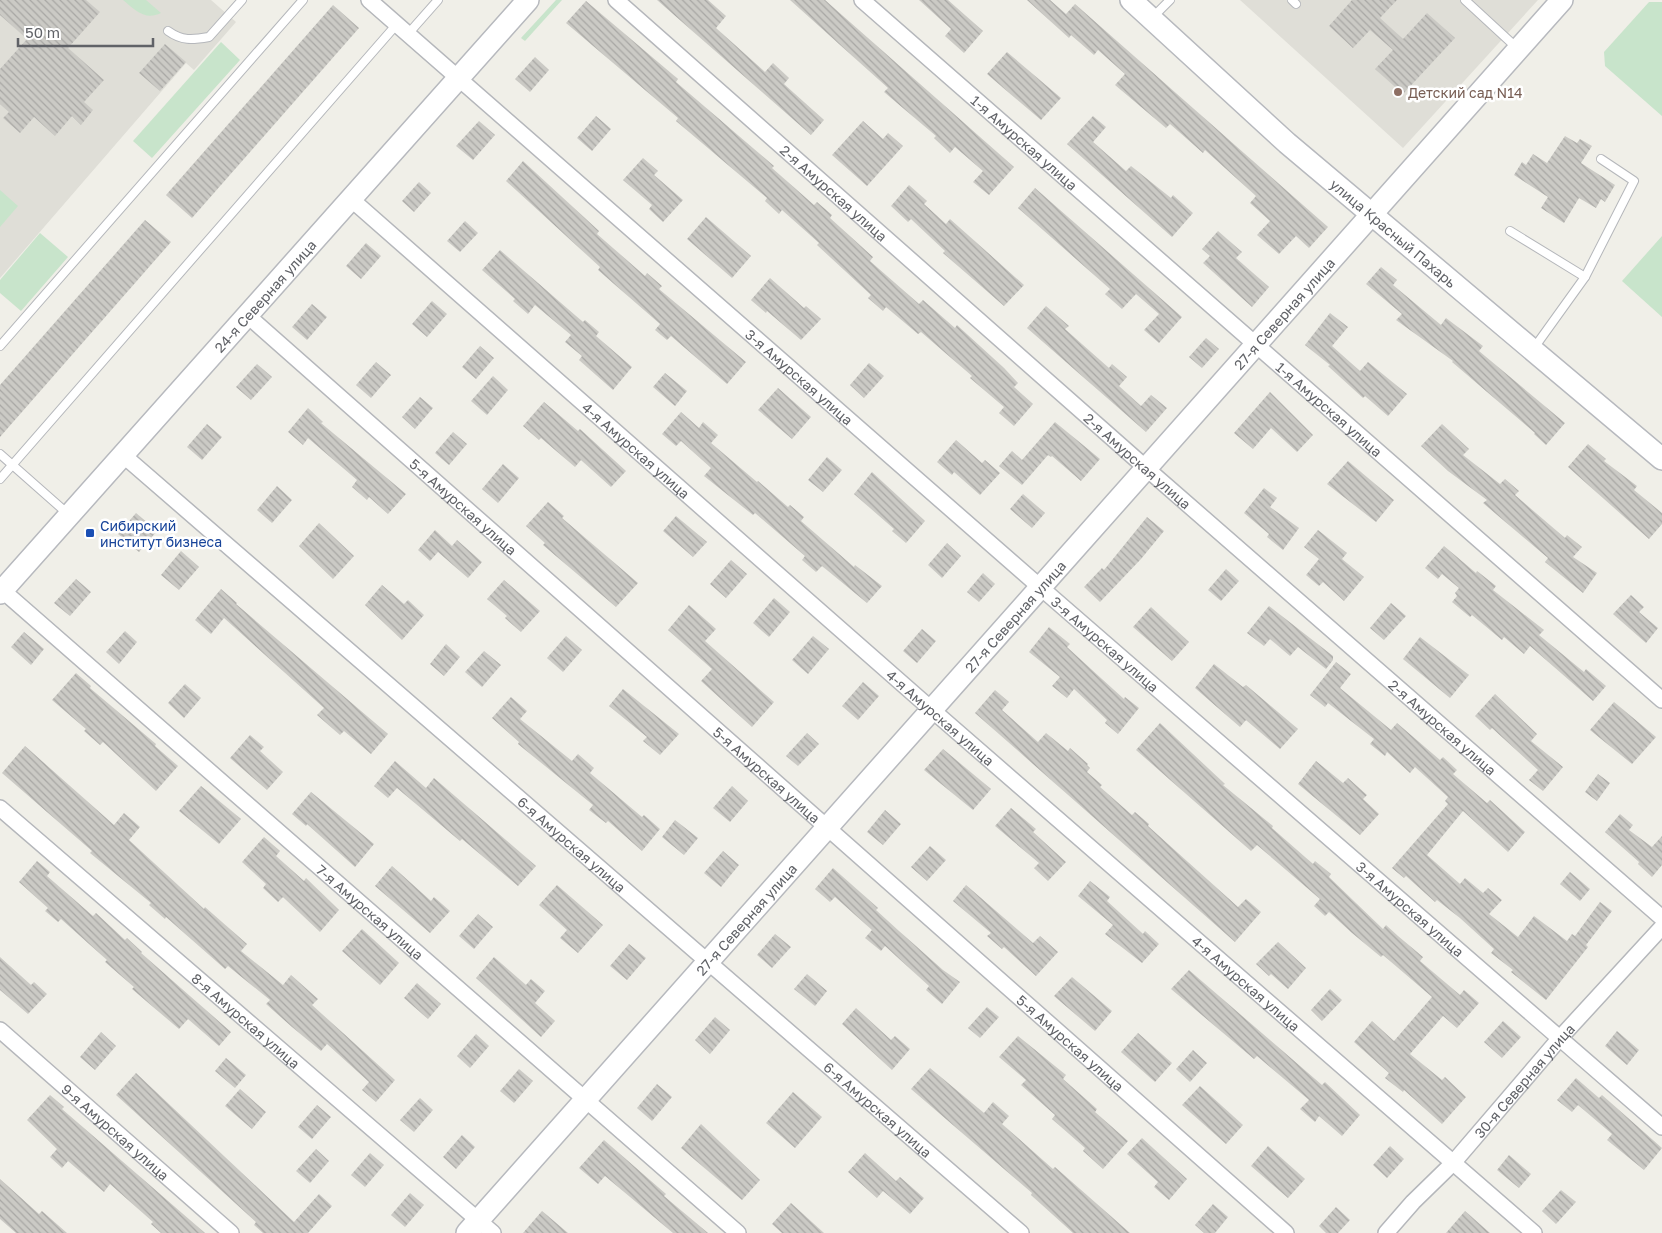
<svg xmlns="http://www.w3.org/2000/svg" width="1662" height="1233" viewBox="0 0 1662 1233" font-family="'Golos Text',sans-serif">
  <defs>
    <pattern id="building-back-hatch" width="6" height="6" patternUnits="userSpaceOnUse" patternTransform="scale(1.25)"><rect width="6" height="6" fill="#cbcac5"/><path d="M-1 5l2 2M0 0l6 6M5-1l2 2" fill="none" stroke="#a8a7a4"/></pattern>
  </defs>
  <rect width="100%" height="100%" fill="#f0efe8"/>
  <!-- education -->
  <g fill="#dfded7">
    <path d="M0,0H211L236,22L194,70L186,63L0,278Z"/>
    <path d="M1240,0H1538L1403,148Z"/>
  </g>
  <!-- green -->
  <g fill="#c8e4cb">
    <path d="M123,0H146L161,13C145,21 135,10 123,0Z"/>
    <path d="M556,0H562L525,41L521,38Z"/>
    <path d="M1649,2H1662V116L1605,66L1604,52Z"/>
    <path d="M221,42L240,60L152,158L133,141Z"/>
    <path d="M0,190L18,206L0,227Z"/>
    <path d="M40,233L68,257L21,311L0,293V280Z"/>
    <path d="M1662,236V317L1622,281Z"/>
  </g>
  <!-- building -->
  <g fill="url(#building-back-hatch)">
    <path d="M0,0H86L100,12L68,48L104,80L84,102L93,110L81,125L72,116L55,136L34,117L20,133L3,118L9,112L0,104V69L27,39L0,15Z"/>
    <path d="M657,0H708L726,16L716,28L765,72L773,63L789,78L784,84L824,120L811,135Z"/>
    <path d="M790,0H825L1014,167L989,195L973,182L983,171L955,147L950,153L934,138L936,136L884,92L888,88Z"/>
    <path d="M919,0H948L983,31L964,53L945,36L951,29Z"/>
    <path d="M1027,0H1050L1066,14L1075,4L1328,227L1309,248L1296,236L1279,254L1257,235L1270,221L1250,203L1256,196L1205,150L1203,153L1170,124L1166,128L1115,85L1125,74L1098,50L1094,55L1071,35L1069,38Z"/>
    <path d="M1352,0H1397L1380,18L1403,39L1427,13L1455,38L1403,94L1375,69L1393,50L1370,30L1353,48L1329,26Z"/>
    <path d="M586,1L678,79L676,82L774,166L772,168L814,205L817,202L832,215L830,218L873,257L870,261L919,304L923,300L955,328L957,325L1004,368L1018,383L1014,387L1033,404L1014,426L999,413L1004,407L970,378L972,376L921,332L918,334L886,307L883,311L868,298L871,295L817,245L819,243L782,210L779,214L765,201L767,198L676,121L678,118L566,23Z"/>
    <path d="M333,5L359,28L192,218L166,195Z"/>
    <path d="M165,44L186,62L160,91L139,73Z"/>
    <path d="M1007,52L1061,98L1041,120L987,74Z"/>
    <path d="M535,57L549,70L530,92L515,79Z"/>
    <path d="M596,116L611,129L592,151L577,138Z"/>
    <path d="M1093,116L1106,127L1093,142L1126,171L1131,166L1171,198L1173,195L1193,213L1172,237L1067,144Z"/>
    <path d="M479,121L495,135L473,160L456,146Z"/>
    <path d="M863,121L883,139L888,133L903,146L867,186L832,155Z"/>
    <path d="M1565,136L1577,143L1580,139L1592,146L1581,163L1615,185L1605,202L1601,199L1596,208L1579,198L1564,223L1541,208L1548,197L1514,175L1522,162L1526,165L1533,154L1547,163Z"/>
    <path d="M643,158L658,171L654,175L683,200L663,222L649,209L652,205L623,180Z"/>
    <path d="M523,161L599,231L597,234L645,276L647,273L662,286L659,289L746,362L727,384L671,336L667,340L655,330L660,324L598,270L600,267L506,181Z"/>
    <path d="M419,182L431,193L414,212L402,201Z"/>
    <path d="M909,185L927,201L924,204L946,224L950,219L1024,285L1004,306L943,253L945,251L911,219L908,222L891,206Z"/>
    <path d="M1035,188L1182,317L1159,343L1144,330L1159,314L1136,294L1122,309L1105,294L1110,289L1018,208Z"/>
    <path d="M706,217L751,256L732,278L687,239Z"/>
    <path d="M145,220L171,242L0,437V385Z"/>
    <path d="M465,221L478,233L460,252L447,241Z"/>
    <path d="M1218,231L1242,252L1236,258L1269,287L1252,307L1203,263L1210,256L1202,249Z"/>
    <path d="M366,243L381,256L361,279L346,266Z"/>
    <path d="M500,250L583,322L585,320L599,332L596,336L632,367L613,390L579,360L582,356L565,342L571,335L535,305L528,314L513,301L515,299L482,270Z"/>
    <path d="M1381,267L1397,280L1393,285L1441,325L1446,318L1483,346L1479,351L1565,423L1546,445L1534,434L1535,433L1452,362L1453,361L1396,320L1402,314L1366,284Z"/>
    <path d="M770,278L804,308L806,306L821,319L801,340L767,311L766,313L751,300Z"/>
    <path d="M432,301L447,314L427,337L412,324Z"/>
    <path d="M312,304L327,317L307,340L292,327Z"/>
    <path d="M1046,306L1069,326L1065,329L1109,368L1112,364L1127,377L1119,386L1141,406L1151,395L1167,408L1146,432L1027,328Z"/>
    <path d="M1330,313L1348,327L1332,346L1360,371L1368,362L1407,394L1388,416L1365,396L1363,398L1328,366L1330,365L1305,345Z"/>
    <path d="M1206,338L1219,349L1202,368L1189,357Z"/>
    <path d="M480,346L494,358L476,379L462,367Z"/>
    <path d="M376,362L391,375L371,398L356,385Z"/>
    <path d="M869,363L884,376L864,398L850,385Z"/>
    <path d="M257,364L272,377L251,400L236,387Z"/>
    <path d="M665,373L687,391L675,406L653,387Z"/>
    <path d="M493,376L508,390L487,415L471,401Z"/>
    <path d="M778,388L811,417L792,439L758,410Z"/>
    <path d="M1270,392L1313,435L1297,452L1271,428L1253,449L1234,433Z"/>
    <path d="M420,397L433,408L415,429L402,417Z"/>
    <path d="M544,402L578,431L580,429L626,471L611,487L581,460L575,467L541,438L539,440L523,426Z"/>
    <path d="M308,408L323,422L321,423L406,494L388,514L369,497L367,500L352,487L357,480L308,438L303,445L288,432Z"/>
    <path d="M681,412L699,428L703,422L718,435L711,443L757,482L758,481L788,507L790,505L804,517L801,521L854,567L855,565L882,586L867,603L822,566L816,572L802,560L805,556L755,513L753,515L704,476L711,468L681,441L676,446L662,434Z"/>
    <path d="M1055,422L1100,459L1081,481L1052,456L1051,457L1048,455L1022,485L999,466L1012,451L1022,460Z"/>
    <path d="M207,424L222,437L202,460L187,447Z"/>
    <path d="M1442,424L1469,449L1463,455L1500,484L1505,479L1519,491L1515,495L1565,538L1567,535L1582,547L1573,557L1597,573L1583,593L1545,562L1548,558L1483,503L1487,500L1448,471L1421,446Z"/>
    <path d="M453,432L467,444L449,465L435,453Z"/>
    <path d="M956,440L982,463L985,460L1000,473L980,495L954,472L952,475L937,462Z"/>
    <path d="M1588,444L1606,459L1604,461L1637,486L1634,490L1662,513V524L1649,539L1568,467Z"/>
    <path d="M827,457L842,470L823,492L808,480Z"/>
    <path d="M1348,461L1394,500L1376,522L1327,484Z"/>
    <path d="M503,464L519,478L498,503L482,489Z"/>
    <path d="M872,472L925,521L906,543L892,531L894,529L854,494Z"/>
    <path d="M277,486L292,500L272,523L257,510Z"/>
    <path d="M1264,488L1277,498L1270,507L1299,528L1283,550L1267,537L1269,534L1244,513Z"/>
    <path d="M1023,494L1045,513L1032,528L1010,509Z"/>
    <path d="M548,502L564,516L562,518L638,583L616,607L543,545L545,543L526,526Z"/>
    <path d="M136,513L157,531L139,552L118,534Z"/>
    <path d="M676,516L707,542L693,557L663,531Z"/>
    <path d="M1147,517L1164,531L1141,559L1100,602L1084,587L1102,568L1104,570Z"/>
    <path d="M319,523L354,556L333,579L299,546Z"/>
    <path d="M435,530L452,546L457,540L482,562L468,578L438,552L430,561L418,550Z"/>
    <path d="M1318,530L1347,553L1342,559L1364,577L1344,601L1323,582L1319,586L1306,575L1319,559L1304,547Z"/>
    <path d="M947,543L961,556L942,578L928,565Z"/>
    <path d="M1444,546L1476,573L1477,571L1496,586L1493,590L1544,630L1539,635L1584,672L1586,669L1606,686L1593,701L1530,646L1524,654L1504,637L1502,640L1472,615L1470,617L1452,602L1457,596L1455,593L1459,588L1442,574L1438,579L1425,568Z"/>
    <path d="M181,551L199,567L179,590L161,575Z"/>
    <path d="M731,560L747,574L726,598L710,584Z"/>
    <path d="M1226,569L1239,581L1221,601L1208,590Z"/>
    <path d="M983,573L995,584L979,602L967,592Z"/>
    <path d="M76,579L91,592L70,616L54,603Z"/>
    <path d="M504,580L540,611L521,632L505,618L507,616L487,599Z"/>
    <path d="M382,585L404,604L408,600L424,615L402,640L365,605Z"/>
    <path d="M221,589L237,603L236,604L388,734L371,754L344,731L340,735L317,715L324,708L224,618L211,634L195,620Z"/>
    <path d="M1631,595L1644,607L1639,612L1658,628L1646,643L1613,614Z"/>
    <path d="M774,598L790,612L769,637L753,623Z"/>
    <path d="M1391,603L1406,616L1384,640L1370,628Z"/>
    <path d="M689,605L716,629L705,641L774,702L752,727L701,681L712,669L668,630Z"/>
    <path d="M1269,606L1333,656V660L1326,669L1298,647L1290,656L1270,639L1264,646L1247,633Z"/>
    <path d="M1151,607L1189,642L1172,661L1133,627Z"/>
    <path d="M1049,627L1070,644L1067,647L1091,669L1124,699L1125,697L1139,708L1118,734L1105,723L1107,720L1074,689L1067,698L1052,686L1060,677L1029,652Z"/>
    <path d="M922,629L936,641L917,663L903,651Z"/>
    <path d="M125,631L137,642L119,664L106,652Z"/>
    <path d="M24,632L44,649L31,665L11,647Z"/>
    <path d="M566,636L582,650L563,672L547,658Z"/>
    <path d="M813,636L829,649L808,674L792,660Z"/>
    <path d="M1420,637L1469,675L1450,698L1403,659Z"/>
    <path d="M446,644L460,657L444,676L430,664Z"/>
    <path d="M484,651L501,665L482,687L465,672Z"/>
    <path d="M1336,662L1351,674L1340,688L1391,730L1397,723L1440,760L1443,757L1457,770L1453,774L1487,803L1490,800L1525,832L1508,852L1463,811L1427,855L1460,884L1465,878L1483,893L1488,888L1502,900L1489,914L1518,937L1534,916L1567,941L1572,934L1575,936L1600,902L1612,911L1586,945L1588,947L1546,1000L1511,972L1513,970L1491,953L1494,949L1460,918L1437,900L1435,902L1406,876L1404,878L1392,868L1448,804L1445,801L1448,797L1415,767L1410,773L1387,752L1385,756L1370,744L1374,739L1328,703L1325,707L1310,695Z"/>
    <path d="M1214,664L1243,687L1246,685L1298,729L1280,749L1246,720L1240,727L1195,688Z"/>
    <path d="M76,673L91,686L90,688L156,744L155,746L178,766L156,791L103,742L100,745L84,731L86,729L52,700Z"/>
    <path d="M863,682L879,696L858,720L842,706Z"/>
    <path d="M185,684L201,698L184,718L168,703Z"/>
    <path d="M623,689L679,734L660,755L643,741L647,737L609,706Z"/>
    <path d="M995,690L1009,702L1002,710L1038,742L1046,733L1068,751L1070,748L1088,764L1087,765L1090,768L1087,772L1102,785L1100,787L1132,815L1135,812L1149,824L1148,826L1238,907L1246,899L1261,912L1235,942L975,713Z"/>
    <path d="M1495,694L1537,734L1531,741L1563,767L1543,791L1529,780L1538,770L1492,728L1490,730L1475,716Z"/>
    <path d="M511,697L527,711L520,719L572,761L578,754L594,768L590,773L642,817L644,815L660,829L642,851L608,821L606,823L589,810L593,805L518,744L519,742L492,718Z"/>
    <path d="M1614,702L1656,737L1632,764L1590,730Z"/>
    <path d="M1160,723L1225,784L1223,785L1273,826L1272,828L1313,864L1315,861L1331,874L1329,877L1383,929L1386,925L1398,936L1423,957L1420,961L1460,995L1464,990L1479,1003L1457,1028L1443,1016L1410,1054L1442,1080L1445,1077L1466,1097L1442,1124L1404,1090L1403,1092L1385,1078L1389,1073L1354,1042L1372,1021L1394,1041L1432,997L1383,955L1381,957L1352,933L1329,912L1325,916L1314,906L1320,899L1257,845L1251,851L1136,750Z"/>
    <path d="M807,733L819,744L798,766L786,756Z"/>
    <path d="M250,735L264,747L260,751L283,772L267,790L230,758Z"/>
    <path d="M25,746L114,825L124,813L140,827L129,840L204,909L205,907L247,944L241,951L283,985L291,975L318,999L312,1005L395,1080L376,1102L362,1090L369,1082L327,1044L321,1051L292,1027L266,1004L270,1000L228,966L225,969L166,917L165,919L149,905L151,903L90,853L92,851L2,773Z"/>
    <path d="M943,749L991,789L973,810L924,770Z"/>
    <path d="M395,761L426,788L434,778L536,866L518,886L462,839L460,841L397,788L388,798L374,786Z"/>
    <path d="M1316,761L1343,783L1348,778L1367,795L1363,799L1379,814L1360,835L1298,784Z"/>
    <path d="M1598,774L1610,783L1597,801L1585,792Z"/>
    <path d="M201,786L241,819L219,844L179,811Z"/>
    <path d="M732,786L748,801L730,822L713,808Z"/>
    <path d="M311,792L374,844L355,867L307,824L306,826L292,814Z"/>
    <path d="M1011,808L1036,829L1033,832L1066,862L1048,881L1034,868L1039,863L995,826Z"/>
    <path d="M885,810L901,824L883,845L867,832Z"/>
    <path d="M1620,814L1633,825L1629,830L1652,847L1662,836V865L1652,877L1638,864L1639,862L1605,832Z"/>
    <path d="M675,820L698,838L684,855L662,837Z"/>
    <path d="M264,837L280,851L276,856L304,881L306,878L339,910L320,932L283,897L278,902L263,888L266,884L242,862Z"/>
    <path d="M930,846L946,860L927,881L911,867Z"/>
    <path d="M723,851L739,865L721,887L704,873Z"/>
    <path d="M37,861L50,872L47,876L93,916L96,913L125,940L127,938L142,952L141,953L231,1032L219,1046L188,1019L179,1029L132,989L134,987L105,962L107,960L61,919L58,922L45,911L48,908L19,882Z"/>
    <path d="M392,866L431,901L434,897L450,911L430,933L375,886Z"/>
    <path d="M833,868L878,908L876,910L899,931L943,970L960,982L942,1004L926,990L929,986L885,946L881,951L865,938L872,930L835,897L830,902L815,889Z"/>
    <path d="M1570,872L1590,889L1580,901L1560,884Z"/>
    <path d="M1090,881L1110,897L1107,901L1143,934L1145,931L1159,944L1142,963L1105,934L1113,925L1078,896Z"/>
    <path d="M557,885L603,925L578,953L560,938L567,930L539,905Z"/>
    <path d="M966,885L1033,943L1040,936L1058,952L1036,976L1004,947L1002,949L987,936L991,933L953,901Z"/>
    <path d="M478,914L493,927L474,949L459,936Z"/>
    <path d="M362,929L399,963L380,985L342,951Z"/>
    <path d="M775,934L791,947L772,968L757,955Z"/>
    <path d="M1278,942L1306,968L1288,989L1271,974L1269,976L1256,964Z"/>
    <path d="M629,944L646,958L627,980L610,966Z"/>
    <path d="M0,957L31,985L34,982L47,994L28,1014L0,990Z"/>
    <path d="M494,957L526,985L531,979L545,991L535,1003L555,1021L541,1037L476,978Z"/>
    <path d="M1189,970L1322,1085L1325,1082L1360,1115L1342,1136L1319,1116L1315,1122L1300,1109L1309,1100L1257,1056L1254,1059L1171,989Z"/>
    <path d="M807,974L827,991L815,1006L794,989Z"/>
    <path d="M1072,977L1112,1011L1095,1031L1054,996Z"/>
    <path d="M417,983L441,1004L428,1019L404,998Z"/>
    <path d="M1330,989L1342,1000L1322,1021L1311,1010Z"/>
    <path d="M987,1007L999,1017L980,1038L968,1028Z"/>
    <path d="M856,1008L891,1040L895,1036L910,1049L892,1070L842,1024Z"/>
    <path d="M715,1017L730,1030L710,1054L695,1040Z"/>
    <path d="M1503,1021L1521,1037L1502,1058L1484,1042Z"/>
    <path d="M1617,1031L1639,1050L1627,1065L1605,1046Z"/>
    <path d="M101,1032L116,1046L95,1070L80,1057Z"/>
    <path d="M1138,1033L1172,1063L1155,1082L1121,1052Z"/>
    <path d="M476,1034L489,1046L470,1068L457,1056Z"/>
    <path d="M1018,1036L1066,1075L1063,1079L1097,1109L1095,1112L1128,1141L1103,1169L1083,1151L1085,1148L1052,1119L1055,1115L1021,1085L1026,1080L999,1057Z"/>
    <path d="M1193,1050L1207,1063L1190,1082L1176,1069Z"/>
    <path d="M226,1058L246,1075L235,1088L215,1071Z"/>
    <path d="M930,1068L984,1113L993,1102L1009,1116L1002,1124L1053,1169L1055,1167L1130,1233H1073L1031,1195L1032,1193L911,1089Z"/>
    <path d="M519,1069L533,1081L514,1103L500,1091Z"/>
    <path d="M136,1073L294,1222L319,1194L332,1206L308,1233H263L254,1225L256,1222L116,1095Z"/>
    <path d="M1576,1078L1599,1098L1602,1095L1662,1148L1644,1170L1607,1140L1612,1134L1578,1105L1572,1112L1557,1100Z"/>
    <path d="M657,1084L672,1097L652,1121L637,1108Z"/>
    <path d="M1200,1086L1243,1125L1226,1144L1182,1105Z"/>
    <path d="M240,1089L266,1112L252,1129L225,1106Z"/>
    <path d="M793,1092L822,1117L795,1148L766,1123Z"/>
    <path d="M50,1095L64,1107L62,1109L205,1233H161L151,1224L153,1222L110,1184L104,1192L68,1161L62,1168L50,1157L57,1149L27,1120Z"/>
    <path d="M420,1098L433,1110L414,1132L400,1120Z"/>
    <path d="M317,1105L331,1117L312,1139L298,1127Z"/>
    <path d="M701,1124L760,1180L742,1200L681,1148Z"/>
    <path d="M462,1135L475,1147L456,1169L443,1157Z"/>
    <path d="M1142,1138L1187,1179L1169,1200L1154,1187L1158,1182L1127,1154Z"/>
    <path d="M604,1140L666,1194L664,1196L708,1233H673L605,1176L598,1184L579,1168Z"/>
    <path d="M1268,1146L1305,1179L1288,1198L1251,1166Z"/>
    <path d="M1390,1146L1404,1159L1387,1178L1373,1165Z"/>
    <path d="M316,1149L329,1161L310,1183L296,1171Z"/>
    <path d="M370,1153L384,1165L365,1187L351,1175Z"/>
    <path d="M865,1153L896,1181L900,1177L924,1198L910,1214L883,1191L877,1198L848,1172Z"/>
    <path d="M1509,1155L1531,1174L1519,1188L1497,1170Z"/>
    <path d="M0,1179L39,1214L42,1211L67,1233H16L0,1219Z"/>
    <path d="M1561,1190L1576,1202L1556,1224L1542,1211Z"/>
    <path d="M410,1193L424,1205L405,1227L391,1215Z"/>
    <path d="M791,1203L824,1233H782L772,1224Z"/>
    <path d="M1213,1204L1228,1217L1215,1233H1204L1195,1225Z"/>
    <path d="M1336,1207L1350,1220L1338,1233H1326L1319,1226Z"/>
    <path d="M542,1211L568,1233H523Z"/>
    <path d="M1465,1211L1490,1233H1446Z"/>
  </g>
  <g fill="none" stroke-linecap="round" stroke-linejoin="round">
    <!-- lane casing -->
    <g stroke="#b5b7bb" stroke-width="10">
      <g id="lane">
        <path d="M1292,0L1296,4"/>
        <path d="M1465,0L1517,48"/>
        <path d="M1152,18L1170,0"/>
        <path d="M168,31C182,41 192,40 209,37L242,0"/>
        <path d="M408,34L438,0"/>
        <path d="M1510,231L1585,277"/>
        <path d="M0,346L303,0"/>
        <path d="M1534,348L1585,277L1634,181L1601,159"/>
        <path d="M0,454L68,514"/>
        <path d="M0,479L397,24"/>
      </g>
    </g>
    <!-- street casing -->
    <g stroke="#b5b7bb" stroke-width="18">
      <g id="street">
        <path id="s1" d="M369,0L1040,587L1662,1127"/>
        <path id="s2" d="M616,0L1146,468L1662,918"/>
        <path id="s3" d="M862,0L1662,700"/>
        <path id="s4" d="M351,199L931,709L1534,1233"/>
        <path id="s5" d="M247,315L1286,1233"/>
        <path id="s6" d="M123,455L1021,1233"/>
        <path id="s7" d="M2,590L738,1233"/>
        <path id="s8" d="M0,808L493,1233"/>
        <path id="s9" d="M0,1030L231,1233"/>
        <path id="s10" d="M1386,1233L1413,1202L1453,1163L1560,1038L1662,927"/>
      </g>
    </g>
    <!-- secondary casing -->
    <g stroke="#b7b9be" stroke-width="24">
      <g id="secondary">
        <path id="s11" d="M1131,0L1287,143L1662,459"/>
        <path id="s12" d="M0,593L528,0"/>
        <path id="s13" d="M467,1233L1562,0"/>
      </g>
    </g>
    <!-- lane -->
    <use href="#lane" stroke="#fff" stroke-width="8"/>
    <!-- street -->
    <use href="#street" stroke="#fff" stroke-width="15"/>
    <!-- secondary -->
    <use href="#secondary" stroke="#fff" stroke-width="21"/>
  </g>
  <!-- markers -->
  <circle fill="#8d6e63" stroke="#fff" stroke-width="2" cx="1398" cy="92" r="5"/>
  <rect fill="#1a4fb4" stroke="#fff" stroke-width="2" x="85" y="528" width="10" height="10" rx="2.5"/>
  <g text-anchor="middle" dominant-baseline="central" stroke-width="5" stroke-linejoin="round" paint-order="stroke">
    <!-- education labels -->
    <g font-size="14" fill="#785e54" stroke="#fff" text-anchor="start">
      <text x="1408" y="92">Детский сад N14</text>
    </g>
    <!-- street labels -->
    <g font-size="14" fill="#606267" stroke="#fff">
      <text stroke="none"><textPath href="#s3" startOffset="216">1-я Амурская улица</textPath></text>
      <text stroke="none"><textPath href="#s2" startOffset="291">2-я Амурская улица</textPath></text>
      <text stroke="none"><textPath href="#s11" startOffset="351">улица Красный Пахарь</textPath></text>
      <text stroke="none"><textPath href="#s12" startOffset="398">24-я Северная улица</textPath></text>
      <text stroke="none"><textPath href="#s13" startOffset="1230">27-я Северная улица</textPath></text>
      <text stroke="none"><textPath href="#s1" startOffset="572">3-я Амурская улица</textPath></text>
      <text stroke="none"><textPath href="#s3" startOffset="621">1-я Амурская улица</textPath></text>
      <text stroke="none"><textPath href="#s4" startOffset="380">4-я Амурская улица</textPath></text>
      <text stroke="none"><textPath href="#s2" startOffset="696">2-я Амурская улица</textPath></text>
      <text stroke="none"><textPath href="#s5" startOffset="289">5-я Амурская улица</textPath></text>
      <text stroke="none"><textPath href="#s13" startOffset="825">27-я Северная улица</textPath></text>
      <text stroke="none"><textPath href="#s1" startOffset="978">3-я Амурская улица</textPath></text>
      <text stroke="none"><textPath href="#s4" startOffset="785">4-я Амурская улица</textPath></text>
      <text stroke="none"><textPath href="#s2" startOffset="1101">2-я Амурская улица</textPath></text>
      <text stroke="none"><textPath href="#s5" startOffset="694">5-я Амурская улица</textPath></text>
      <text stroke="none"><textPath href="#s6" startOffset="594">6-я Амурская улица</textPath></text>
      <text stroke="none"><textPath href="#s1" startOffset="1382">3-я Амурская улица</textPath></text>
      <text stroke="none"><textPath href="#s7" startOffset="489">7-я Амурская улица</textPath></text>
      <text stroke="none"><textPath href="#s13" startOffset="420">27-я Северная улица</textPath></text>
      <text stroke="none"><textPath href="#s4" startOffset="1190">4-я Амурская улица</textPath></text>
      <text stroke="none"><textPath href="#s8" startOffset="325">8-я Амурская улица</textPath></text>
      <text stroke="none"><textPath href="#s5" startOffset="1099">5-я Амурская улица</textPath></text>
      <text stroke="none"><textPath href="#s10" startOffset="206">30-я Северная улица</textPath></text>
      <text stroke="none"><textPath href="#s6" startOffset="999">6-я Амурская улица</textPath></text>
      <text stroke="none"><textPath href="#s9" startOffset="154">9-я Амурская улица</textPath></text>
    </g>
    <!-- transit labels -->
    <g font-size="14" fill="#164399" stroke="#fff" text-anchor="start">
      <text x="100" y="525">Сибирский<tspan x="100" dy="16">институт бизнеса</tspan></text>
    </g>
  </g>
  <!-- scale -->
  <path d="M18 38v8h135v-8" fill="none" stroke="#606267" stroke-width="2.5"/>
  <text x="25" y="38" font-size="15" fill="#606267" stroke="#ffffff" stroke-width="4" paint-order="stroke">50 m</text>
</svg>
